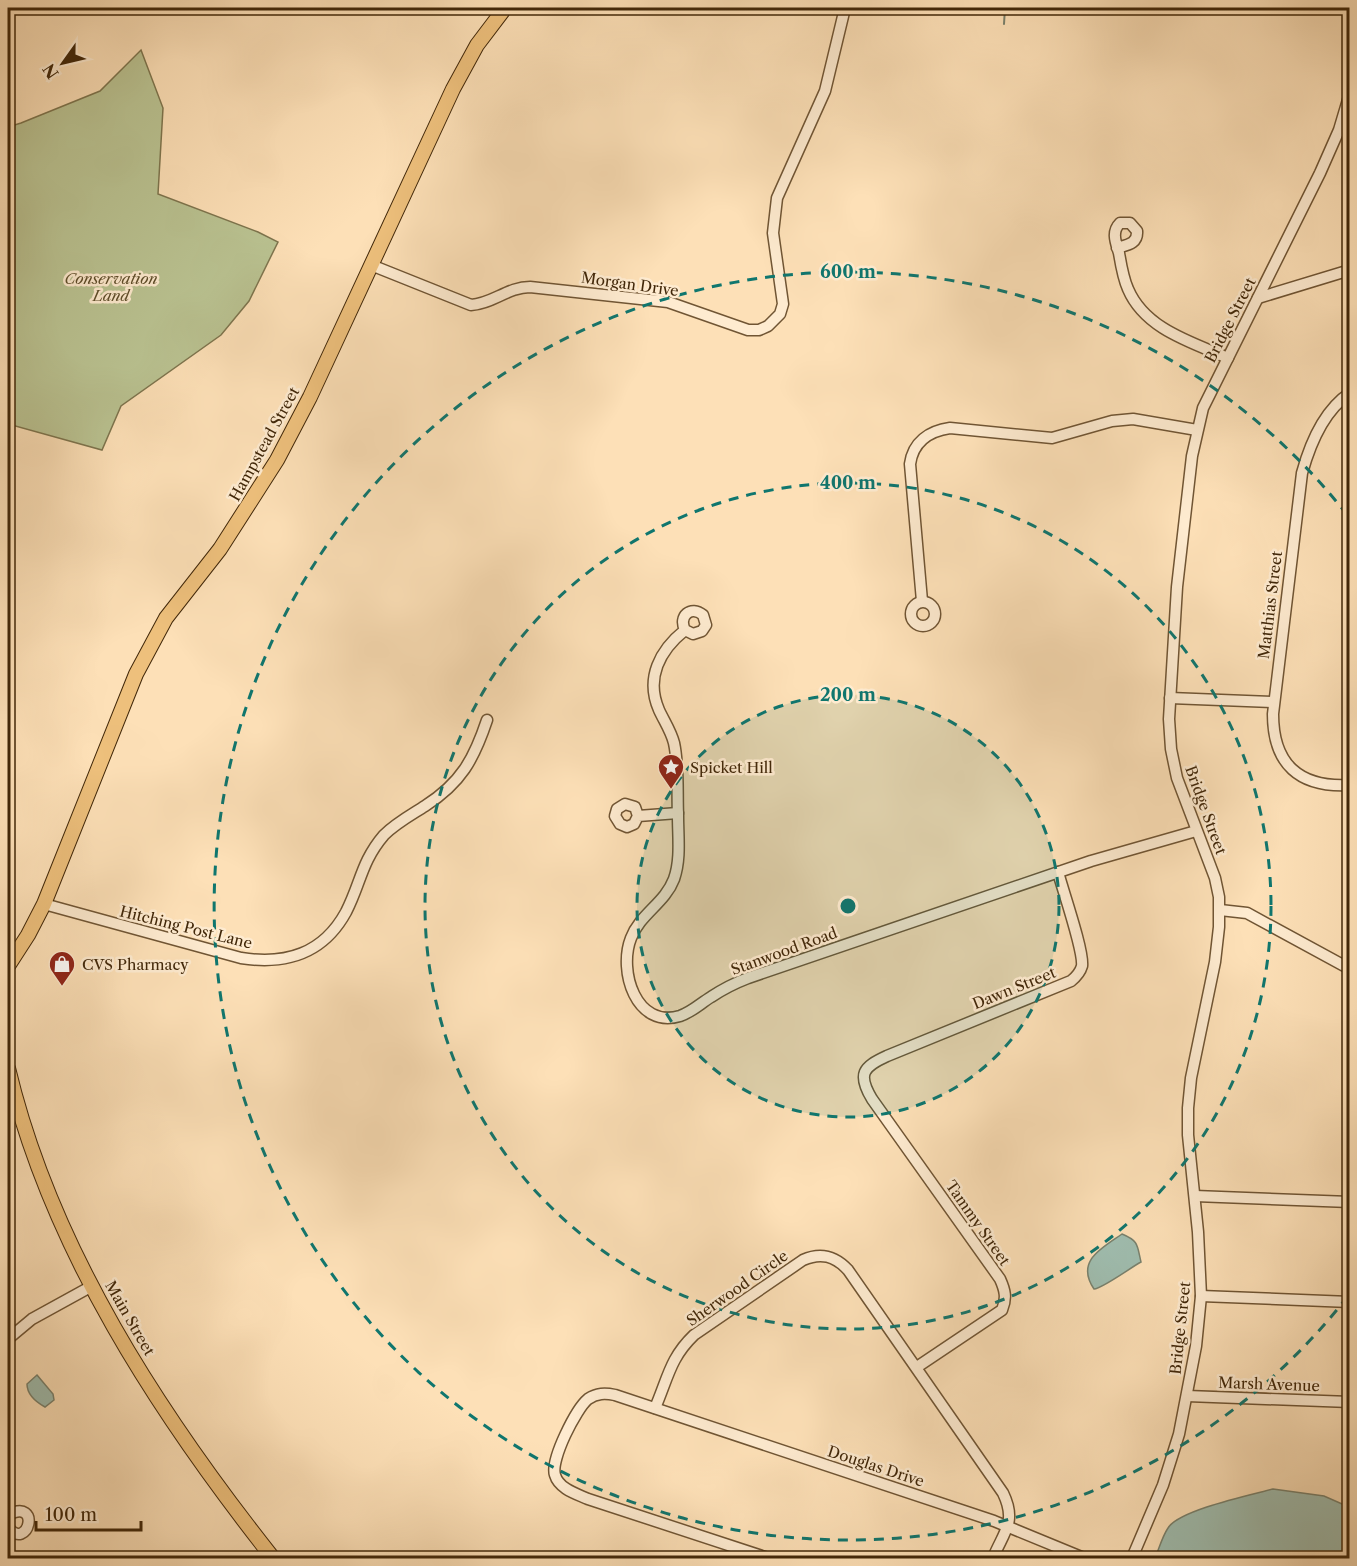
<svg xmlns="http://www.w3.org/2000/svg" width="1357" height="1566" viewBox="0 0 1357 1566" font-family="'Libre Caslon Text',serif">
  <rect width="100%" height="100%" fill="#fde0b7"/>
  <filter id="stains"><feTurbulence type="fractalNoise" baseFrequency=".00333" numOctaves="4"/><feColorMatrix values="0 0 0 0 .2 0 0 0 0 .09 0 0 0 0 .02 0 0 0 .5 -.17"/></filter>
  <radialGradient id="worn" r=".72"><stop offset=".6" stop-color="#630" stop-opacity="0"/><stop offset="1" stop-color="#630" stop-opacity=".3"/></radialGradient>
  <!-- green -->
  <path fill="#bac392" stroke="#7e754e" stroke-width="1.5" d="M141,50L163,108L158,194L258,232L278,242L249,301L221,335L121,406L102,450L8,424V127L21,123L100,91Z"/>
  <!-- water -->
  <g fill="#9fbdaf" stroke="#79816d" stroke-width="1.5">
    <path d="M1122,1234C1139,1241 1137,1245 1141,1262C1130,1268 1103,1288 1094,1289C1075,1261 1102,1248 1122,1234Z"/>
    <path d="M37,1375L53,1394L54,1400L45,1407C36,1402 27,1394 27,1384Z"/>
    <path d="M1273,1489L1324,1496L1349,1507V1558H1155C1159,1549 1162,1537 1168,1528C1179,1510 1251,1495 1273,1489Z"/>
  </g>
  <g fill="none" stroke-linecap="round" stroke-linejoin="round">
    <!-- stream -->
    <path stroke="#79816d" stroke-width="2" d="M1004,24L1005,8"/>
    <!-- minor casing -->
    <g stroke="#705534" stroke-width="13">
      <g id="minor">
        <path d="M1347,8L1350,24"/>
        <path d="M1117,248C1127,245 1138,244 1137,231L1130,223H1120C1111,232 1116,243 1119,253C1121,265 1123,278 1128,289C1145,329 1191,342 1228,358"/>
        <path d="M371,265L471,305C492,304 508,287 530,287L668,302L748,330H759L768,326L780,314L783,304L773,233L777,198L825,91L845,8"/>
        <path d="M1258,298L1350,270"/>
        <path d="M1350,393C1323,411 1310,444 1302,473L1273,714C1273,764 1299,788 1350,785"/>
        <path d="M922,601L910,464C913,442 929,431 950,428L1052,438L1112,421L1133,419L1197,430"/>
        <circle cx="923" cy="614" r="12"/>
        <path d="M685,630L693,634L702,631L706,625L703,615C691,605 678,616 685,630C660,650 645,678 659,710C664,721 671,731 674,743C679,766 677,792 678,816C678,837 681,859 674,879C665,903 640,914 631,938C618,971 636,1029 680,1016C692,1012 701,1003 711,997C723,989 735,983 748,978L1091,861L1196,831"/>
        <path d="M1170,698L1273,702"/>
        <path d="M638,816L635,807L625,804L617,809L615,816L620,824L627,827L634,824L638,816L678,813"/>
        <path d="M44,904L241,958C286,965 323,954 346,912C361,883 361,862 384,835C396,823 411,815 425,806C461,783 474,759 487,720"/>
        <path d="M1220,910L1247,913L1350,969"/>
        <path d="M1195,1196L1350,1202"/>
        <path d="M1201,1296L1350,1302"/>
        <path d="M8,1339L32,1319L92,1286"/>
        <path d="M917,1367L1002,1310C1007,1298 1005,1290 1000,1279L872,1099C857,1074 863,1067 887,1056L1071,981C1076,977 1080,973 1082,966C1084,951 1063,891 1058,872"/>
        <path d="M1187,1396L1350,1402"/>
        <path d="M655,1408C668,1378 670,1358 694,1335L803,1260C821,1252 835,1256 848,1270L1003,1493C1017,1522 1004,1531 993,1558"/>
        <path d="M8,1515C42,1497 28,1553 8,1527"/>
        <path d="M768,1558L588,1499C577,1494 559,1489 555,1475C550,1460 576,1409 588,1399C597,1393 605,1393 615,1395L994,1521L1084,1558"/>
        <path d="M1132,1558L1163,1485L1179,1434L1196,1346L1201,1296L1198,1232L1188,1135V1108L1191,1078L1215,962L1219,927V897L1215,878L1177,778L1171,749L1169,719L1177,587L1192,456L1203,408L1320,173L1339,130L1350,93"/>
      </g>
    </g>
    <!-- major casing -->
    <g stroke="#412709" stroke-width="16">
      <g id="major">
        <path d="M8,966L28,935L44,904L136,674L166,618L220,549L277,460L310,397L453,89L477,45L505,8"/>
        <path d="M8,1068C51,1249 159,1414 273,1558"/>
      </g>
    </g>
    <!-- minor -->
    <use href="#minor" stroke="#feebd0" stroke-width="10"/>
    <!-- major -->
    <use href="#major" stroke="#eec07c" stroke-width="14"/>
  </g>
  <!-- distance rings -->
  <circle cx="848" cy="906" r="211" fill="#0f766e" fill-opacity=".12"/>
  <g fill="none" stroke="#0f766e" stroke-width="3" stroke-dasharray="10 8">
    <circle cx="848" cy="906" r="211"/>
    <circle cx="848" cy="906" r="423"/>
    <path d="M1348 1296A634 634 0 1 1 1348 516"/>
  </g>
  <!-- icons -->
  <defs>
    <g id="sight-pin" transform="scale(1.35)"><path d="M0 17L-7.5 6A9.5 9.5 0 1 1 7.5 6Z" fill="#8f2418" stroke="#feebd0"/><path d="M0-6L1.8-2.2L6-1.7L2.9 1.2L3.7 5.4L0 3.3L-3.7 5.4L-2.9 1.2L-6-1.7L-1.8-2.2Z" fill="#fff"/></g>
    <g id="shop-pin" transform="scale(1.35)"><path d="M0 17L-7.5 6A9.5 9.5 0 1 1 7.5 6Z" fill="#8f2418" stroke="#feebd0"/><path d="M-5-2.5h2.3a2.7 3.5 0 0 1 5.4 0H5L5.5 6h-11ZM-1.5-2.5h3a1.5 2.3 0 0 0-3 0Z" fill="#fff"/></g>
  </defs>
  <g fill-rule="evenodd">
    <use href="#sight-pin" x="671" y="767"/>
    <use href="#shop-pin" x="62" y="964"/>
  </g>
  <g text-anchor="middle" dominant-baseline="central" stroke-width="5" stroke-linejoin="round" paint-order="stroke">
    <!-- park labels -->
    <g font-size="15" font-style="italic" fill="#5f4e2b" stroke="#feebd0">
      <text x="111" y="278">Conservation<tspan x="111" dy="17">Land</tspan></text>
    </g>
    <!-- street labels -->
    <g font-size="15" fill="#412709" stroke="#feebd0">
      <text transform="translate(630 284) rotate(8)">Morgan Drive</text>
      <text transform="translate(1230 320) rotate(-63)">Bridge Street</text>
      <text transform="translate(264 444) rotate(-61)">Hampstead Street</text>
      <text transform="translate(1270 605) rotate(-83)">Matthias Street</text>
      <text transform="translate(1206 810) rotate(70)">Bridge Street</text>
      <text transform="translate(186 927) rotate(14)">Hitching Post Lane</text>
      <text transform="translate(784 951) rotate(-20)">Stanwood Road</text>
      <text transform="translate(1014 988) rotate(-22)">Dawn Street</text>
      <text transform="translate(978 1223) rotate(55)">Tammy Street</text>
      <text transform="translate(737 1288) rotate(-35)">Sherwood Circle</text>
      <text transform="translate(130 1318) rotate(60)">Main Street</text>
      <text transform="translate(1180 1328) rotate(-84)">Bridge Street</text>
      <text transform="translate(1269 1384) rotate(2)">Marsh Avenue</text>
      <text transform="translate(876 1466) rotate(18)">Douglas Drive</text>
    </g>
    <!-- poi labels -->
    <g font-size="15" fill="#412709" stroke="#feebd0" text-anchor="start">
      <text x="690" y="767">Spicket Hill</text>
      <text x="82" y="964">CVS Pharmacy</text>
    </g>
  </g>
  <circle cx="848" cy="906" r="9" fill="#0f766e" stroke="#feebd0" stroke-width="3"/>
  <g font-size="18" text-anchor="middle" font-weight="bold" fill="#0f766e" stroke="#feebd0" stroke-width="5" stroke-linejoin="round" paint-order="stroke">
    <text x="848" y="278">600 m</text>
    <text x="848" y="489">400 m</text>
    <text x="848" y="701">200 m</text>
  </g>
  <!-- margin -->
  <rect width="1357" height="1566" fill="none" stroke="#fde0b7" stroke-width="30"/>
  <rect x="9" y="9" width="1339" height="1548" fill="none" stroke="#412709" stroke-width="3"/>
  <rect x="15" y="15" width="1327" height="1536" fill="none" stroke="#412709" stroke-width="1.5"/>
  <!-- north arrow -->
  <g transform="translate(63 63) rotate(236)" stroke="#feebd0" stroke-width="4.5" paint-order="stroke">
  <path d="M0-4.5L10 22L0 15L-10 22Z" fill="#412709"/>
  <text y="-9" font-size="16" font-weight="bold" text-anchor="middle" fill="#412709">N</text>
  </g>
  <!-- scale -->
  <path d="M36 1521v9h105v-9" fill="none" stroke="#412709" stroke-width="3"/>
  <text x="45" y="1521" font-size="18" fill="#412709" stroke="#feebd0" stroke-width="4.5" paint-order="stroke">100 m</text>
  <rect width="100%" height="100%" filter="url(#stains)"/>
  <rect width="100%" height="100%" fill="url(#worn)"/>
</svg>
